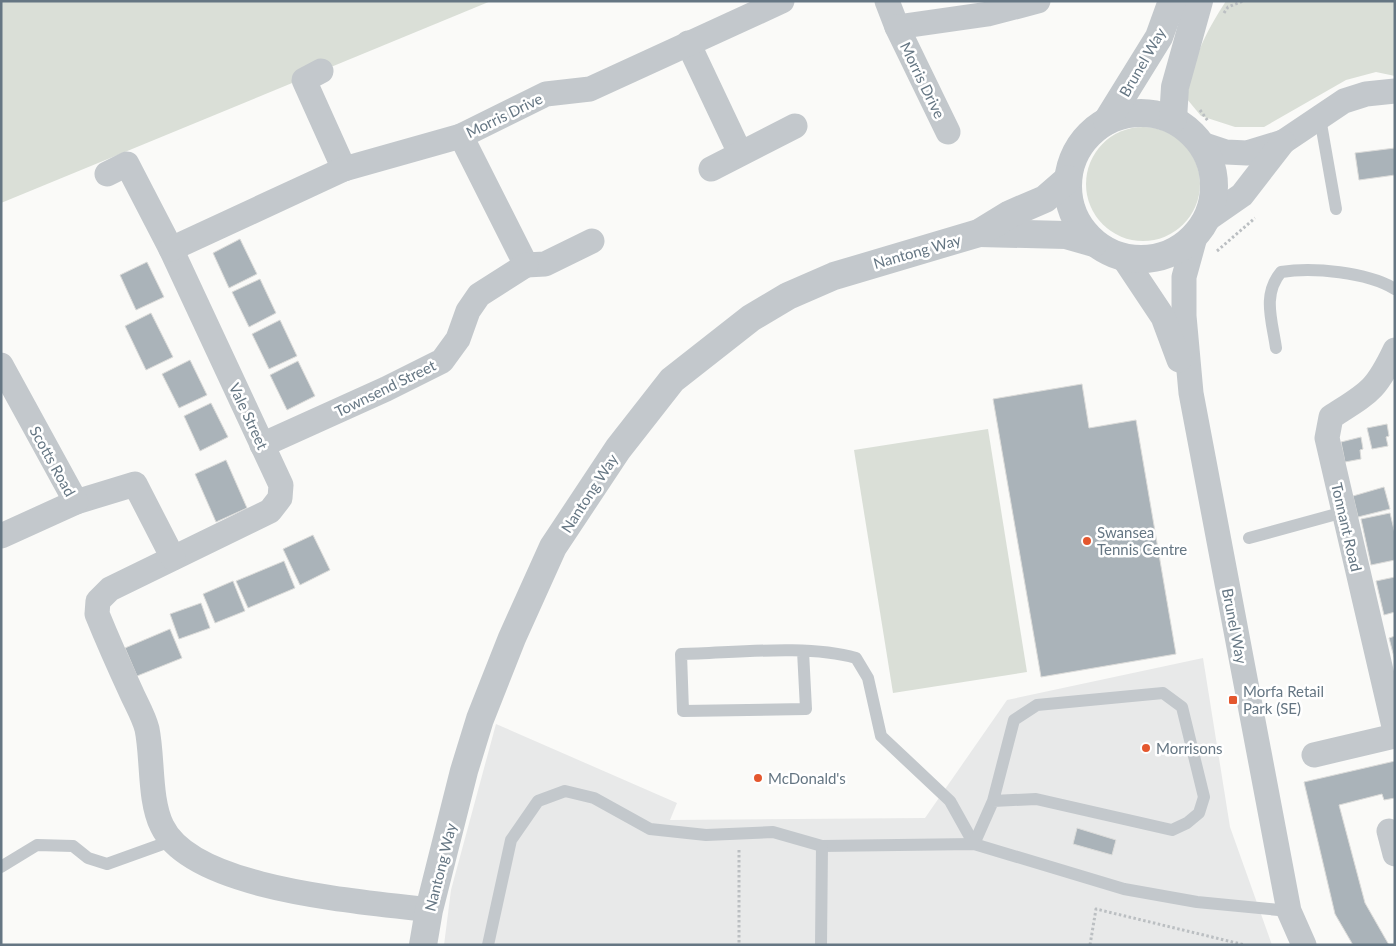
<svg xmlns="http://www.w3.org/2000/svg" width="1396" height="946" viewBox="0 0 1396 946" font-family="Lato,sans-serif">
  <rect width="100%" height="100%" fill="#fafaf8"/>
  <!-- built -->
  <path fill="#e8e9e9" d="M1203,658L1230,827L1272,945H444L451,890L496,724L677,803L670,820L925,818L1007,700Z"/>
  <!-- green -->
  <g fill="#dadfd7">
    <path d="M1,1H491L1,203Z"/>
    <path d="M1226,1H1395V76L1376,72L1346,80L1264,127H1235L1201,116L1187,99C1193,58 1204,35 1226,1Z"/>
    <circle cx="1143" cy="184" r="57"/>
    <path d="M988,429L1027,672L893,693L854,450Z"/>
  </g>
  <!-- building -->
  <g fill="#aab3b9" stroke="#dcdcda">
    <path d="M1395,148V175L1359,180L1355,153Z"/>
    <path d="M240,239L257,274L229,288L213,253Z"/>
    <path d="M147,262L164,297L136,310L120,275Z"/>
    <path d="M260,279L276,313L249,327L232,292Z"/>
    <path d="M151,313L173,357L146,370L125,326Z"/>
    <path d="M280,320L297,356L269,369L252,334Z"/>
    <path d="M190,360L207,395L179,408L162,374Z"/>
    <path d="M298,361L315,396L287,410L270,375Z"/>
    <path d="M1082,384L1089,428L1136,420L1176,654L1041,677L993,399Z"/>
    <path d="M211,403L228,437L200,451L184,416Z"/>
    <path d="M1387,424L1389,436L1386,437L1388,446L1372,449L1367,428Z"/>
    <path d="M1361,437L1363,449L1360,450L1361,459L1345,462L1341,442Z"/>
    <path d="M226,460L247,508L216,522L195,474Z"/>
    <path d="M1384,487L1390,509L1358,517L1353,496Z"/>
    <path d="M1390,513L1395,534V560L1371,565L1361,519Z"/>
    <path d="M313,535L330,570L300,585L283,549Z"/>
    <path d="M284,561L295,588L248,608L236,581Z"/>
    <path d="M1395,577V612L1384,615L1376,581Z"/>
    <path d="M233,581L245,611L215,623L203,594Z"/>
    <path d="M201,603L210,628L179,639L170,614Z"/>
    <path d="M170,629L182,658L137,676L125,648Z"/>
    <path d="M1395,636V661L1389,638Z"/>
    <path d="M1395,761V798L1384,800L1382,794L1339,805L1365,903L1389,945H1353L1335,914L1304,782Z"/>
    <path d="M1077,828L1116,840L1112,855L1073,844Z"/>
  </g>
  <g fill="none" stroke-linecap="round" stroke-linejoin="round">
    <!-- path -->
    <g stroke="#bbbfc2" stroke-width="3" stroke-dasharray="2.5 2.5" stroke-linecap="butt">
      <path d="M1224,13L1228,7L1243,1"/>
      <path d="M1200,110L1208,121"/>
      <path d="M1217,251L1255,218"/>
      <path d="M739,850V945"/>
      <path d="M1090,945L1096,909L1245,945"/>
    </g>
    <!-- service -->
    <g stroke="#c3c8cc" stroke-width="12">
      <path d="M1320,118L1336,209"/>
      <path d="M1276,348C1272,320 1262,295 1281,272C1313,267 1367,272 1395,289"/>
      <path d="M1249,538L1344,512"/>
      <path d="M803,651L806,709L683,711L681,654C734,653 807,644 856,658L868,678L881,736L950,801L974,844"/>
      <path d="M974,844L993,801L1014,720L1037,705L1163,693L1182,707L1204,797L1199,813L1187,823L1172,830L1036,799L993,801"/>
      <path d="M1,867L37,845L73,846L88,858L107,864L171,841"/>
      <path d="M488,945L511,840L538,801L565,791L594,798L650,829L706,835L773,832L822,846L974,844L1124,889L1197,902L1289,911"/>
      <path d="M821,945L822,846"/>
    </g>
    <!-- minor -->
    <g stroke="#c3c8cc" stroke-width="25">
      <path d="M887,1L897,27L988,14L1038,1"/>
      <path d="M897,27L948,132"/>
      <path d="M688,43L740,153"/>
      <path d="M321,71L304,80L344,169"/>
      <path d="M461,136L526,265L545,264L592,241"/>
      <path d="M1202,144L1226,152L1247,153L1283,142L1344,101L1366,94L1395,91"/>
      <path d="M711,169L795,126"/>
      <path d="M107,174L127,164L171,249L281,485L280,498L270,511L110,589L98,601L97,614C108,641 120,668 132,694C137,705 144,717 147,729C153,758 149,800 162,826C193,891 364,901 429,910"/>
      <path d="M1206,220L1242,195L1283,142"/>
      <path d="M1195,237L1184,277V316L1191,393L1289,911L1304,945"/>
      <path d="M171,249L344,169L461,136L546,94L590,89L782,1"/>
      <path d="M1123,257L1163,317L1179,360"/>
      <path d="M1395,350C1375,392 1368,393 1331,417L1327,438L1395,731"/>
      <path d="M1,365L76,502L135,484L173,558"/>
      <path d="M262,445L386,389L442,361L458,339L468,311L479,295L526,265"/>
      <path d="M1,536L76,502"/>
      <path d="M1314,755L1395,736"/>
      <path d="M1389,831L1395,854"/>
    </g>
    <!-- tertiary -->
    <g stroke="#c3c8cc" stroke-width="28">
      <circle cx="1141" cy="186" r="73"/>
      <path d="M1173,119L1175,87L1199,1"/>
      <path d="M1107,121L1159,37L1172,1"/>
      <path d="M979,233L1066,235L1094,243"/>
      <path d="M423,945L429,910L464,771L480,719L512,638L553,547L618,449L672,380L751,318L788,296L834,276L979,233L1010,214L1045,199L1068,179"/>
    </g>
  </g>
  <!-- markers -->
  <g fill="#e4572e" stroke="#fff" stroke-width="2">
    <circle cx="1087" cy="541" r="5"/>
    <rect x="1228" y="695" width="10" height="10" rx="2.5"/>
    <circle cx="1146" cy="748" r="5"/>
    <circle cx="758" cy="778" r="5"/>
  </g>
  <g text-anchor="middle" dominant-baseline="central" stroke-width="5" stroke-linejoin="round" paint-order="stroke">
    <!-- street labels -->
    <g font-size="15" fill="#657683" stroke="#fff">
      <text transform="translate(1142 62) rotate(-60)">Brunel Way</text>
      <text transform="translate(923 80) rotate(64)">Morris Drive</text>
      <text transform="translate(504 115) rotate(-26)">Morris Drive</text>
      <text transform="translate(917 251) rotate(-16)">Nantong Way</text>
      <text transform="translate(385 388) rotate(-26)">Townsend Street</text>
      <text transform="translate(249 416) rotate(65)">Vale Street</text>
      <text transform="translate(53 461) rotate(61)">Scotts Road</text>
      <text transform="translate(589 493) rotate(-57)">Nantong Way</text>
      <text transform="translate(1347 527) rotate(77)">Tonnant Road</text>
      <text transform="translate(1235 626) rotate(79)">Brunel Way</text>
      <text transform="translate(440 867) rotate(-76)">Nantong Way</text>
    </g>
    <!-- poi labels -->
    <g font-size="15" fill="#657683" stroke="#fff" text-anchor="start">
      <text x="1097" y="532">Swansea<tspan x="1097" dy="17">Tennis Centre</tspan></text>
      <text x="1243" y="691">Morfa Retail<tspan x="1243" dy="17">Park (SE)</tspan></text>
      <text x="1156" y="748">Morrisons</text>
      <text x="768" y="778">McDonald's</text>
    </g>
  </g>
  <!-- border -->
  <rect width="1396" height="946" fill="none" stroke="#657683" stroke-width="5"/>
</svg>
